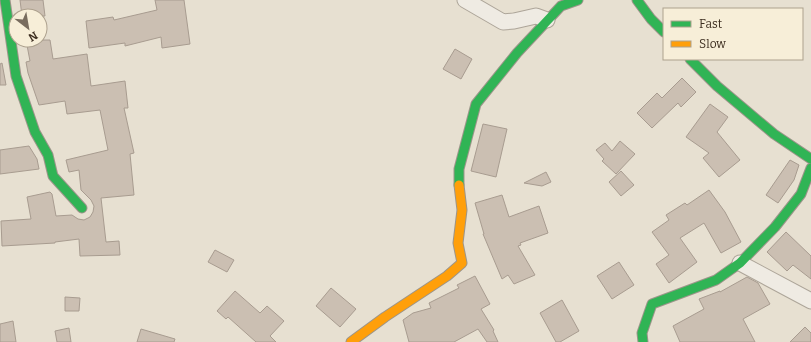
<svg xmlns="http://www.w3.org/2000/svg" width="811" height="342" viewBox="0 0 811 342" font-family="Bitter,serif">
  <rect width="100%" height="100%" fill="#e7e0d1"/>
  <!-- building -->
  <g fill="#cbbfb2" stroke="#a89c90">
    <path d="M20,0H43L45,16H22Z"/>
    <path d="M155,0H184L190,44L162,48L161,37L125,46V43L89,48L86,21L113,17L114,20L157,10Z"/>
    <path d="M26,40H50L53,59L87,54L91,86L125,81L128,108H124L134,153L130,154L134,195L101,198L106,242L119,241L120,255L80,256L79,239L55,242V243L2,246L1,221L31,219L27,197L50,192L52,194L56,216L72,215L78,219L84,220L90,217L93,212L94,206L91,200L81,190L79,170L69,172L66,160L108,150L100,110L67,114L65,101L39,105L28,73L26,62L30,61Z"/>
    <path d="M455,49L472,59L461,79L443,69Z"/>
    <path d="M2,63L6,85H0V64Z"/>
    <path d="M682,78L696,92L681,107L678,103L652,128L637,113L657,93L662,98Z"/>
    <path d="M710,104L728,117L717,132L740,160L719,177L703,158L709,153L686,137Z"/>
    <path d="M483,124L507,129L496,177L471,171Z"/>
    <path d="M620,141L635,154L616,174L602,161L604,159L596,150L605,143L612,151Z"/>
    <path d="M29,146L37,159L39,169L0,174V150Z"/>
    <path d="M790,160L799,165L794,180L778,203L766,195Z"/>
    <path d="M621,171L634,185L621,196L609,182Z"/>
    <path d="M546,172L551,182L542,186L524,183Z"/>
    <path d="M709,190L725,212L741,242L721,253L704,223L680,238L697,262L669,283L656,264L669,255L652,232L669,220L666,215L685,203L687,205Z"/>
    <path d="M502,195L509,217L539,206L548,233L520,243L521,245L518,246L535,275L514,284L508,275L502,279L483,234H484L475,203Z"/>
    <path d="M786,232L811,256V279L793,265L787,271L767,252Z"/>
    <path d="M215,250L234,260L227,272L208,262Z"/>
    <path d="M619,262L634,285L612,299L597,276Z"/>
    <path d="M475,276L490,304L481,309L494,330L493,331L498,342H487L478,329L454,342H409L403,320L413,313L431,308L429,303L459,288L457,285Z"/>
    <path d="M747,277L758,283L770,304L743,319L755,342H680L673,326L704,309L699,299L720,291V292Z"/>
    <path d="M331,288L356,309L340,327L316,306Z"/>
    <path d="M235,291L260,313L267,306L284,321L270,336L276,342H256L228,317L226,319L217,311Z"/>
    <path d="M65,297L80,298L79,311H65Z"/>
    <path d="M562,300L579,331L560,342H556L540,313Z"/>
    <path d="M13,321L16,342H0V324Z"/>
    <path d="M805,327L811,333V342H790Z"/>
    <path d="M69,328L71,342H57L55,331Z"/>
    <path d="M141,329L175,339L174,342H137Z"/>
  </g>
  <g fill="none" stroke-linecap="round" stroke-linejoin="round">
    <!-- street casing -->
    <g stroke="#ada599" stroke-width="17">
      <g id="street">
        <path d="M465,0L503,22L514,21L536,16L547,20"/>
        <path d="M740,263L811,301"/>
      </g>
    </g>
    <!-- fast casing -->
    <g stroke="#9c958a" stroke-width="11">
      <g id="fast">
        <path d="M5,0L16,76L35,132L48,155L53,176L82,208"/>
        <path d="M637,0L651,19L664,32"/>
        <path d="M690,59L717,86L774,134L811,159"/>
        <path d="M459,185V169L476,104L517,53L561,6L578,0"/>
        <path d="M643,342L642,333L652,304L716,280L740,263L775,227L801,194L811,168"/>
      </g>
    </g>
    <!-- slow casing -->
    <g stroke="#9c958a" stroke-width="11">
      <path id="slow" d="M351,342L385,317L447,276L462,263L458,243L462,210L459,185"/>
    </g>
    <!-- street -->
    <use href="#street" stroke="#efebe3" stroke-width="15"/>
    <!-- fast -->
    <use href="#fast" stroke="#30b455" stroke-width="9"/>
    <!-- slow -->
    <use href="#slow" stroke="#ff9f0a" stroke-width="9"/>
  </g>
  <!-- legend -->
  <rect x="663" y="8" width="140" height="52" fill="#f7eed8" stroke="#ada18e"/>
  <rect x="671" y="21" width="20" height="6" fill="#30b455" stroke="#ada18e"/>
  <text x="699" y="28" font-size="12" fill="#3d2e20">Fast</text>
  <rect x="671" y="41" width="20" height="6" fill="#ff9f0a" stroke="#ada18e"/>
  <text x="699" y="48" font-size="12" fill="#3d2e20">Slow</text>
  <!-- north arrow -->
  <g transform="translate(28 28) rotate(149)"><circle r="19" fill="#f7eed8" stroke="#ada18e"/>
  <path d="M0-3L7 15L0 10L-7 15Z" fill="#786c5e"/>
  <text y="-6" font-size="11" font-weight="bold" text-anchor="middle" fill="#3d2e20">N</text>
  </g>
</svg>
